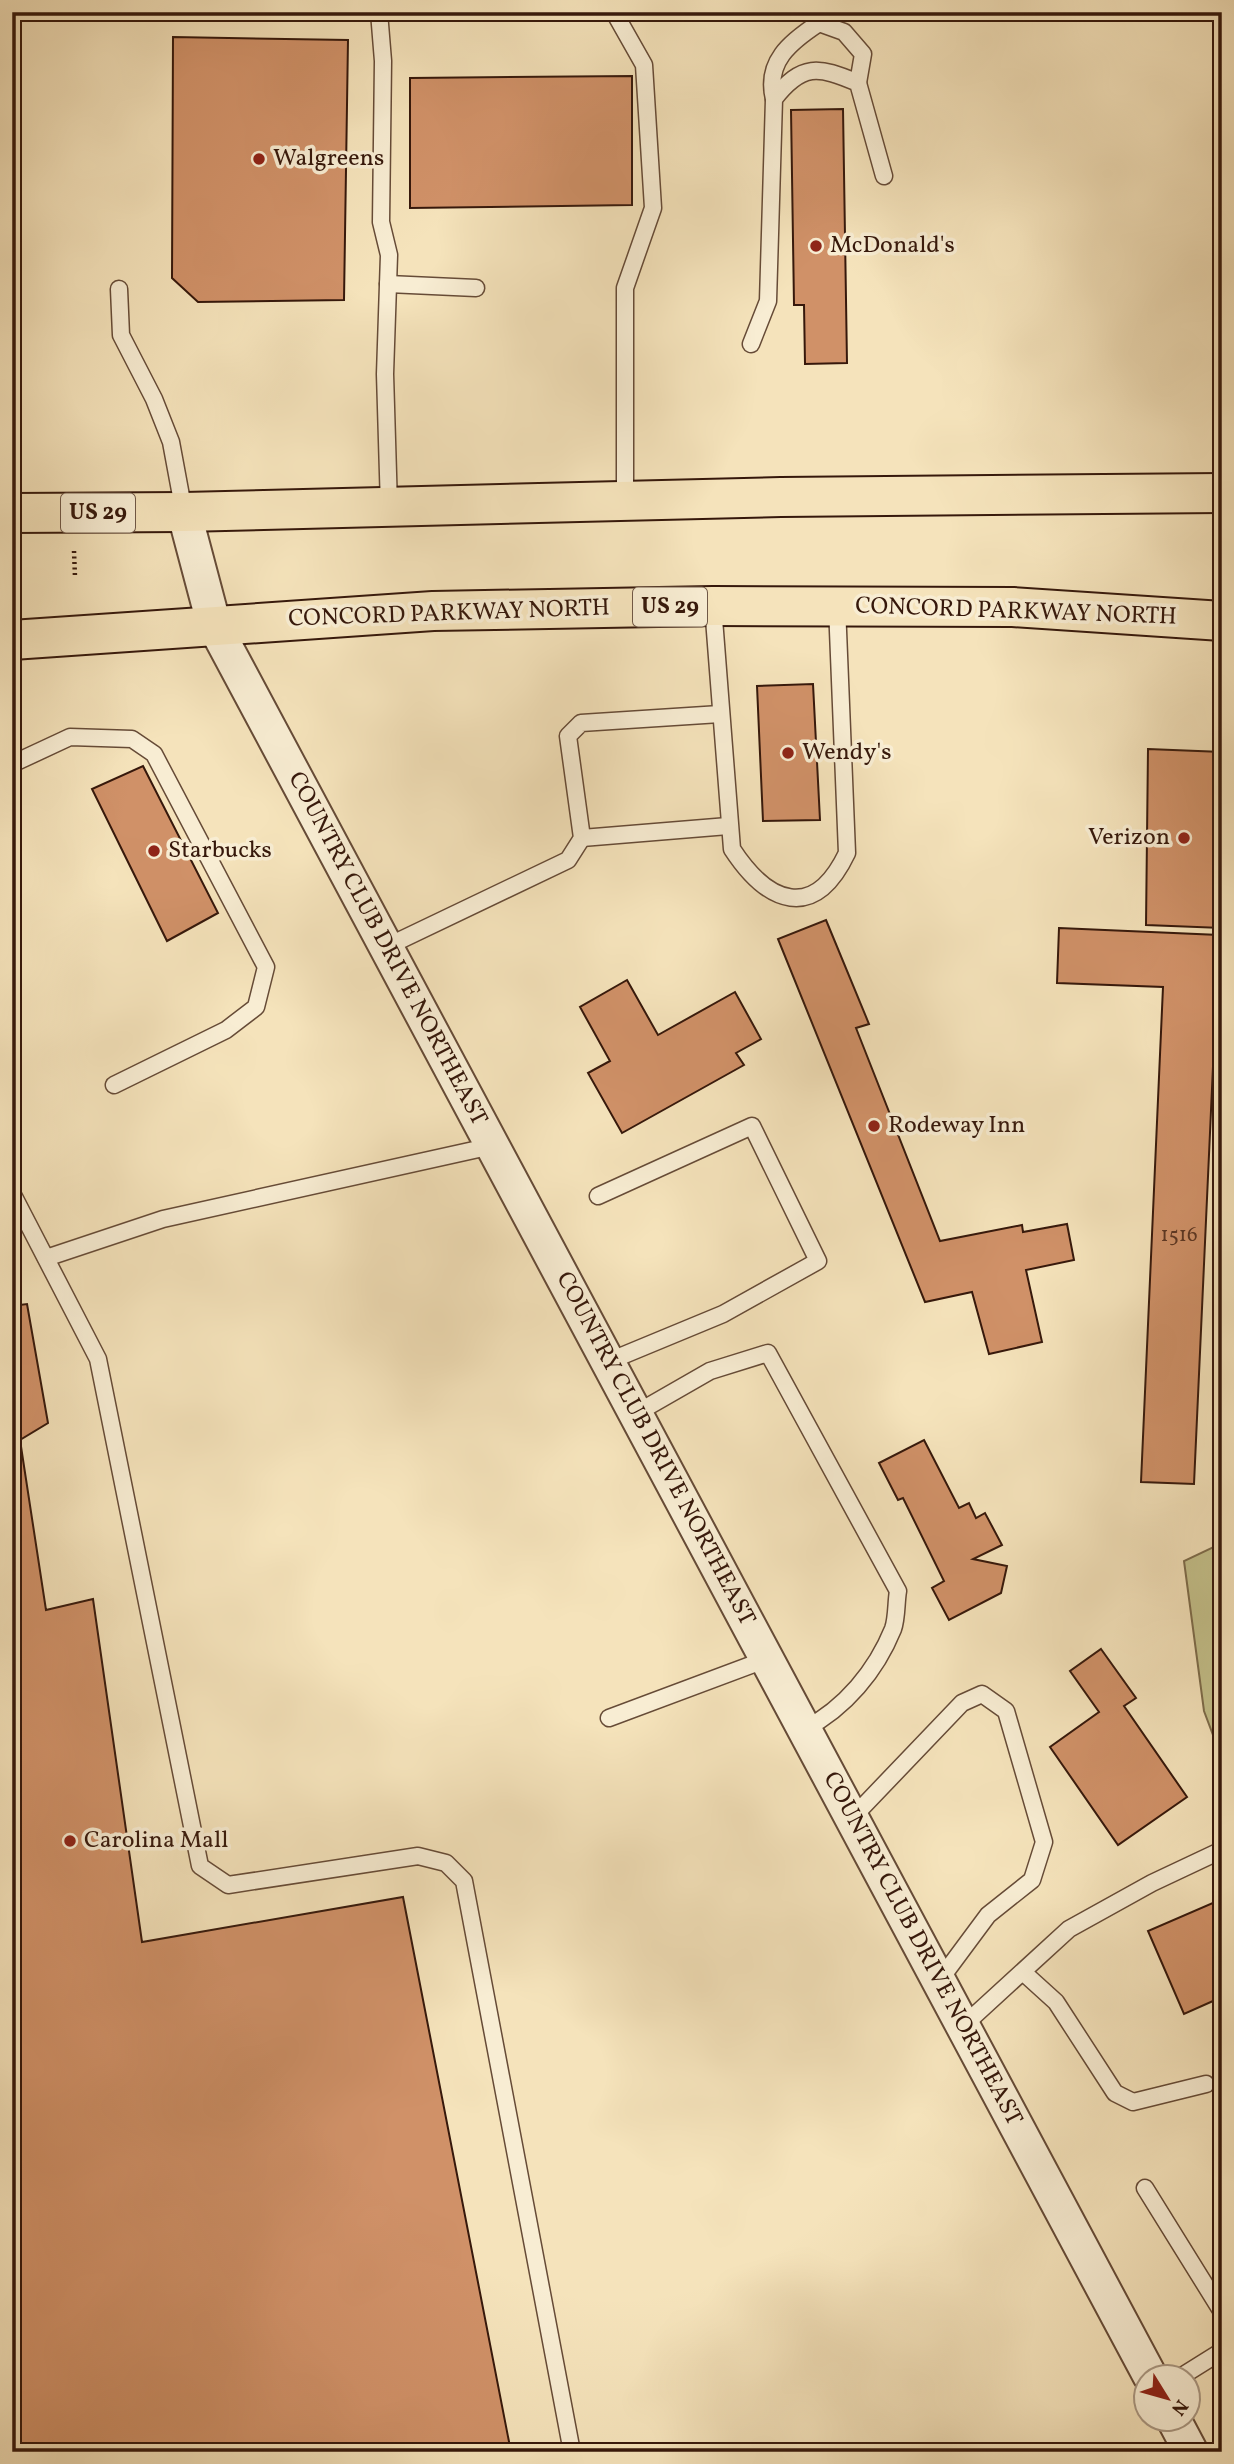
<svg xmlns="http://www.w3.org/2000/svg" width="1234" height="2464" viewBox="0 0 1234 2464" font-family="Vollkorn,serif">
  <rect width="100%" height="100%" fill="#f5e3bb"/>
  <filter id="stains"><feTurbulence type="fractalNoise" baseFrequency=".00286" numOctaves="4"/><feColorMatrix values="0 0 0 0 .2 0 0 0 0 .09 0 0 0 0 .02 0 0 0 .5 -.17"/></filter>
  <radialGradient id="worn" r=".72"><stop offset=".6" stop-color="#630" stop-opacity="0"/><stop offset="1" stop-color="#630" stop-opacity=".3"/></radialGradient>
  <!-- green -->
  <path fill="#c4c18b" stroke="#7d6c4b" stroke-width="2" d="M1222,1543V1759L1204,1711L1184,1561Z"/>
  <!-- building -->
  <g fill="#d09168" stroke="#36180b" stroke-width="2">
    <path d="M173,37L348,40L344,300L198,302L172,278Z"/>
    <path d="M632,76V205L410,208V78Z"/>
    <path d="M843,109L847,363L805,364L804,305H794L791,110Z"/>
    <path d="M813,684L820,820L763,821L757,686Z"/>
    <path d="M1148,749L1222,752V928L1146,925Z"/>
    <path d="M143,766L218,913L167,941L92,789Z"/>
    <path d="M826,920L869,1024L856,1028L940,1241L1022,1225L1023,1232L1067,1224L1074,1260L1026,1270L1042,1342L989,1354L972,1292L925,1302L778,939Z"/>
    <path d="M1059,928L1219,935L1194,1484L1141,1482L1163,987L1057,983Z"/>
    <path d="M627,980L658,1035L735,992L761,1039L736,1053L744,1065L622,1133L588,1073L610,1061L580,1007Z"/>
    <path d="M27,1304L48,1423L20,1440L46,1610L93,1599L142,1942L403,1897L511,2452H12V1306Z"/>
    <path d="M924,1440L959,1508L969,1503L976,1518L985,1513L1002,1545L973,1559L1007,1566L1001,1593L949,1620L932,1588L944,1581L903,1498L898,1500L879,1463Z"/>
    <path d="M1101,1649L1136,1698L1124,1706L1187,1797L1118,1845L1050,1747L1099,1712L1070,1671Z"/>
    <path d="M1222,1899V1997L1184,2014L1148,1931Z"/>
  </g>
  <g fill="none" stroke-linecap="round" stroke-linejoin="round">
    <!-- lane casing -->
    <g stroke="#664b37" stroke-width="19">
      <g id="lane">
        <path d="M104,12H105"/>
        <path d="M379,12L383,61L381,222L389,255L385,374L389,507"/>
        <path d="M614,12L644,65L653,208L625,288V501"/>
        <path d="M774,99C765,62 790,42 819,23L844,32L863,54L858,83"/>
        <path d="M388,284L476,288"/>
        <path d="M119,289L121,335L154,399L171,442L184,512"/>
        <path d="M751,344L768,301L774,99C802,63 818,66 858,83L884,176"/>
        <path d="M713,606L732,849C768,904 814,922 847,853L837,606"/>
        <path d="M12,764L70,737L132,739L154,754L266,967L256,1007L226,1030L114,1085"/>
        <path d="M582,838L728,826"/>
        <path d="M386,947L568,860L582,838L568,736L581,723L720,714"/>
        <path d="M12,1193L98,1359L200,1866L228,1885L418,1856L446,1863L464,1881L572,2452"/>
        <path d="M598,1196L752,1126L818,1261L723,1314L607,1362"/>
        <path d="M46,1258L163,1219L492,1146"/>
        <path d="M635,1414L710,1371L768,1353L898,1591C896,1602 897,1618 893,1629C876,1671 845,1708 805,1729"/>
        <path d="M609,1718L767,1659"/>
        <path d="M852,1818L962,1703L982,1694L1006,1711L1044,1842L1032,1880L988,1915L939,1981"/>
        <path d="M1024,1973L1056,2002L1115,2093L1133,2102L1206,2084"/>
        <path d="M963,2026L1069,1929L1152,1883L1222,1850"/>
        <path d="M1145,2188L1222,2312"/>
        <path d="M1182,2376L1222,2351"/>
      </g>
    </g>
    <!-- street casing -->
    <g stroke="#664b37" stroke-width="37">
      <g id="street">
        <path d="M184,512L214,625L1150,2376"/>
        <path d="M1173,2418L1191,2452"/>
      </g>
    </g>
    <!-- highway casing -->
    <g stroke="#36180b" stroke-width="42">
      <g id="highway">
        <path d="M12,513L184,512L781,497L1222,493"/>
        <path d="M12,640L433,611L713,606L1013,607L1222,621"/>
      </g>
    </g>
    <!-- path -->
    <path stroke="#36180b" stroke-width="4.5" stroke-dasharray="2 3.5" stroke-linecap="butt" d="M74,551L75,577"/>
    <!-- lane -->
    <use href="#lane" stroke="#f8edd3" stroke-width="16"/>
    <!-- street -->
    <use href="#street" stroke="#f8edd3" stroke-width="33"/>
    <!-- highway -->
    <use href="#highway" stroke="#f5e3bb" stroke-width="38"/>
  </g>
  <!-- markers -->
  <g fill="#8f2418" stroke="#f8edd3" stroke-width="2.5">
    <circle cx="259" cy="159" r="7"/>
    <circle cx="816" cy="246" r="7"/>
    <circle cx="788" cy="753" r="7"/>
    <circle cx="1184" cy="838" r="7"/>
    <circle cx="154" cy="851" r="7"/>
    <circle cx="874" cy="1126" r="7"/>
    <circle cx="70" cy="1841" r="7"/>
  </g>
  <g text-anchor="middle" dominant-baseline="central" stroke-width="7" stroke-linejoin="round" paint-order="stroke">
    <!-- number labels -->
    <g font-size="21" fill="#5c3622">
      <text x="1179" y="1235">1516</text>
    </g>
    <!-- shield labels -->
    <g fill="#f8edd3" stroke="#705847" stroke-width="2">
      <rect x="61" y="493.5" width="74" height="39" rx="5"/>
      <rect x="633" y="587.5" width="74" height="39" rx="5"/>
    </g>
    <g font-size="23" font-weight="bold" fill="#36180b">
      <text x="98" y="513">US 29</text>
      <text x="670" y="607">US 29</text>
    </g>
    <!-- poi labels -->
    <g font-size="24" fill="#36180b" stroke="#f8edd3" text-anchor="start">
      <text x="273" y="159">Walgreens</text>
      <text x="830" y="246">McDonald's</text>
      <text x="802" y="753">Wendy's</text>
      <text x="1170" y="838" text-anchor="end">Verizon</text>
      <text x="168" y="851">Starbucks</text>
      <text x="888" y="1126">Rodeway Inn</text>
      <text x="84" y="1841">Carolina Mall</text>
    </g>
    <!-- street labels -->
    <g font-size="24" fill="#36180b" stroke="#f8edd3">
      <text transform="translate(1016 612) rotate(2)">CONCORD PARKWAY NORTH</text>
      <text transform="translate(449 614) rotate(-2)">CONCORD PARKWAY NORTH</text>
      <text transform="translate(387 949) rotate(62)">COUNTRY CLUB DRIVE NORTHEAST</text>
      <text transform="translate(655 1449) rotate(62)">COUNTRY CLUB DRIVE NORTHEAST</text>
      <text transform="translate(922 1949) rotate(62)">COUNTRY CLUB DRIVE NORTHEAST</text>
    </g>
  </g>
  <!-- margin -->
  <rect width="1234" height="2464" fill="none" stroke="#f5e3bb" stroke-width="42"/>
  <rect x="14" y="14" width="1206" height="2436" fill="none" stroke="#36180b" stroke-width="3.5"/>
  <rect x="21" y="21" width="1192" height="2422" fill="none" stroke="#36180b" stroke-width="2"/>
  <!-- north arrow -->
  <g transform="translate(1167 2398) rotate(127)"><circle r="33" fill="#f8edd3" stroke="#aa9883" stroke-width="2"/>
  <path d="M0-5L12 26L0 18L-12 26Z" fill="#8f2418"/>
  <text y="-10" font-size="19" font-weight="bold" text-anchor="middle" fill="#36180b">N</text>
  </g>
  <rect width="100%" height="100%" filter="url(#stains)"/>
  <rect width="100%" height="100%" fill="url(#worn)"/>
</svg>
